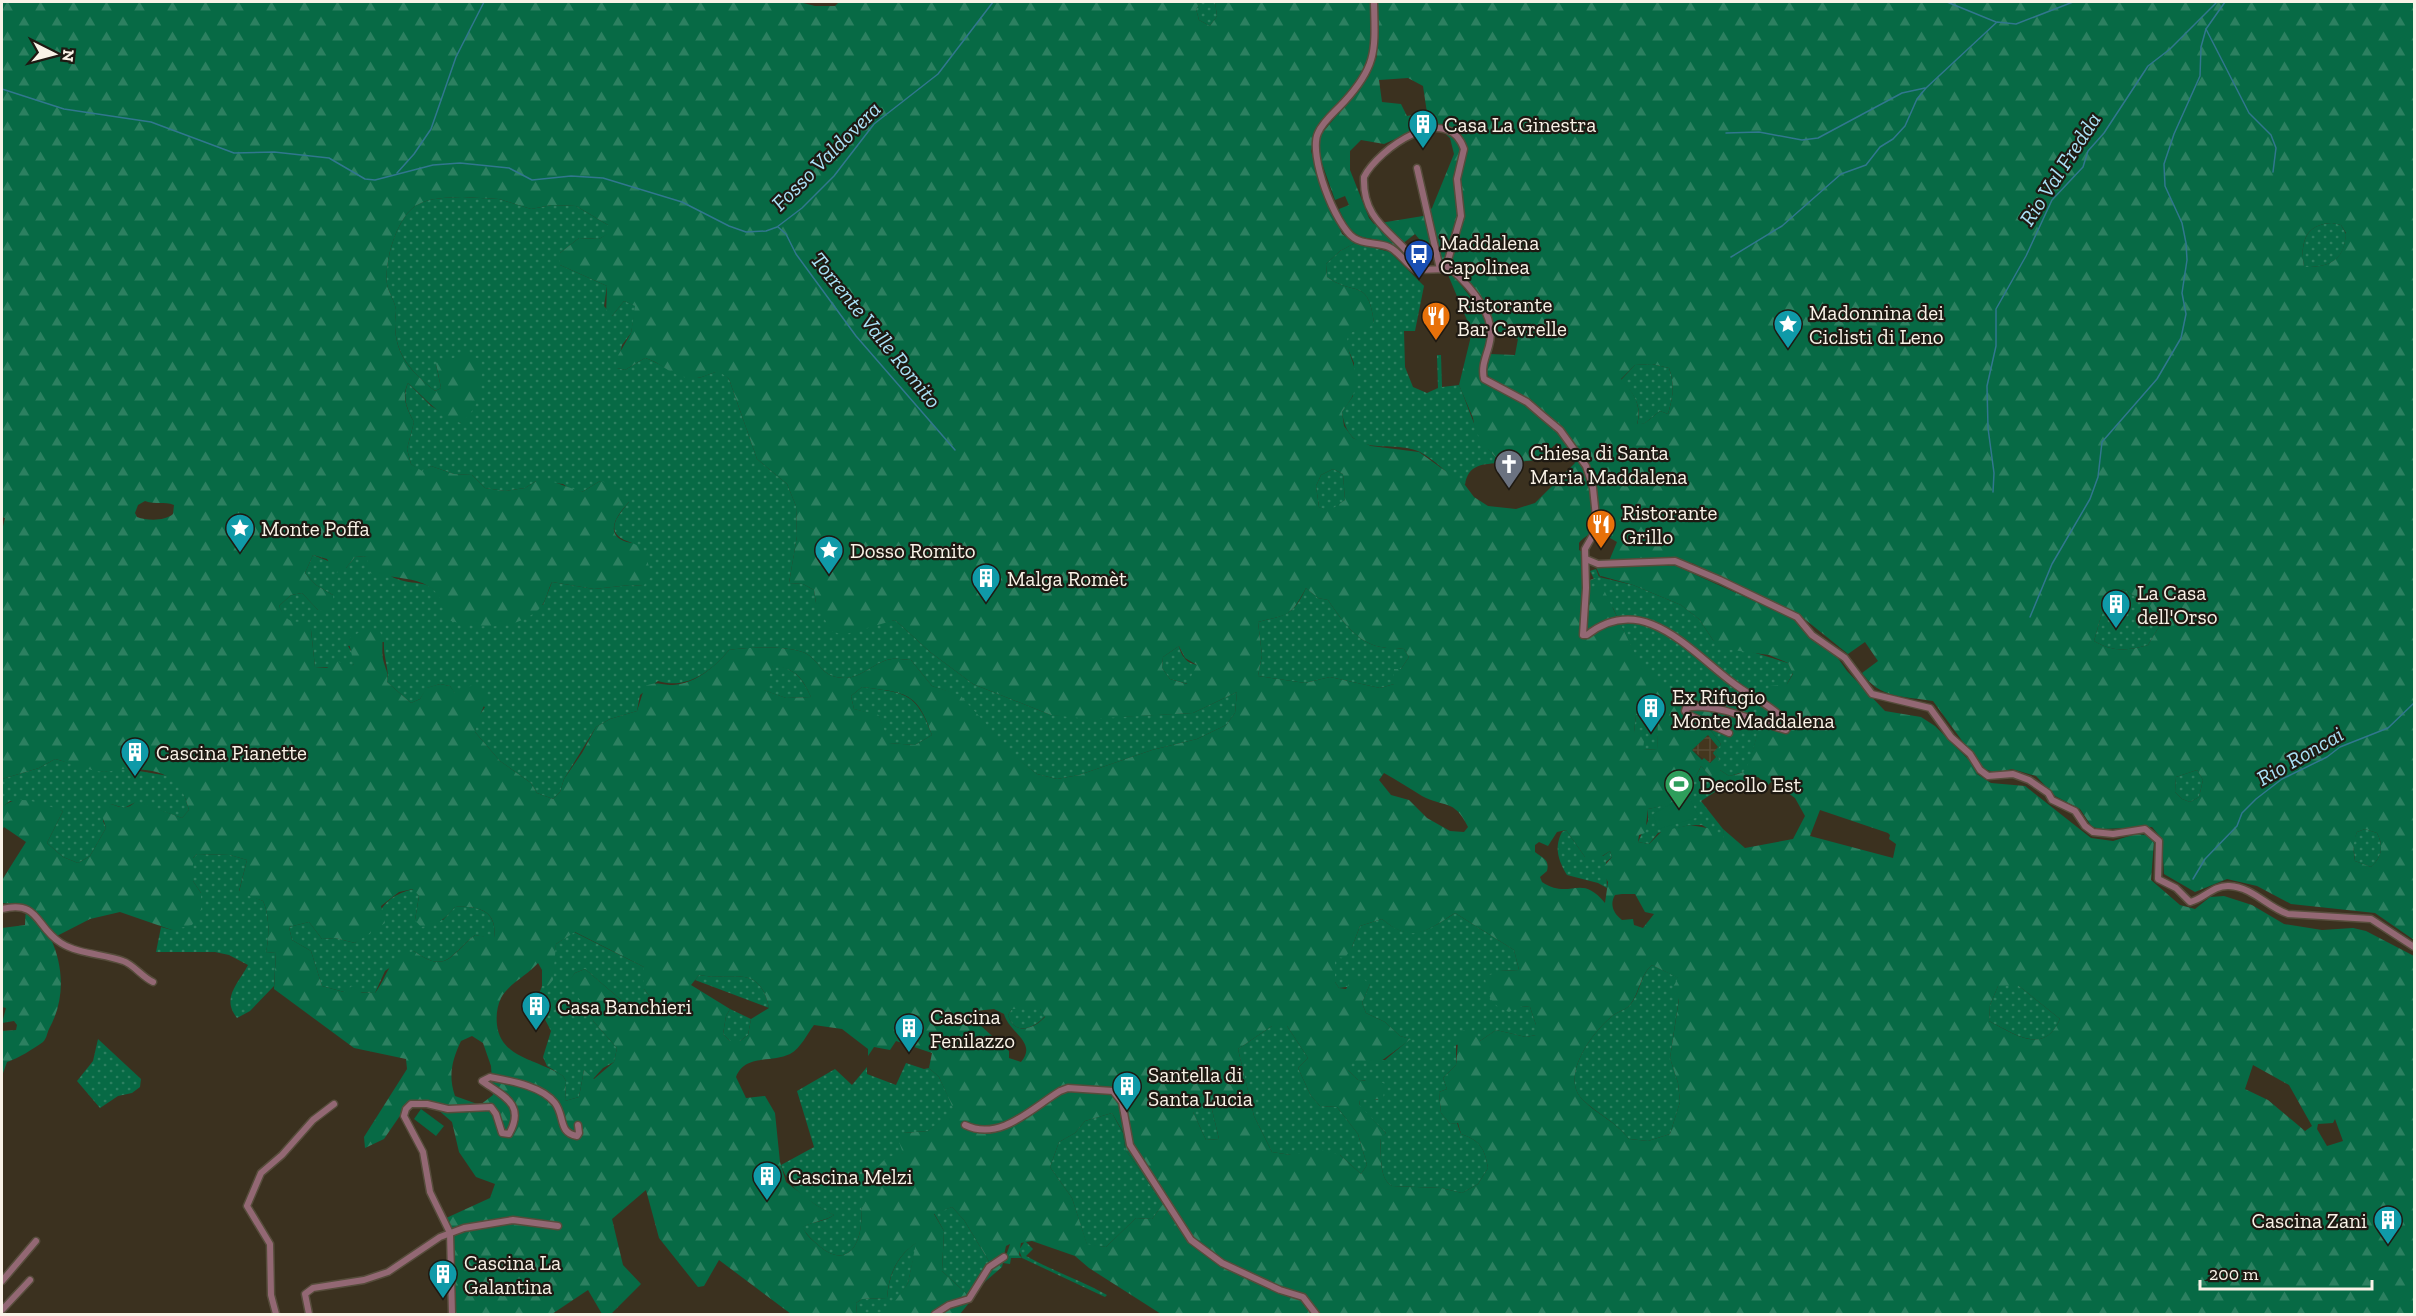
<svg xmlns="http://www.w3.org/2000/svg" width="2416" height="1316" viewBox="0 0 2416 1316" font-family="'Zilla Slab',serif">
  <defs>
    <pattern id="industrial-grid" width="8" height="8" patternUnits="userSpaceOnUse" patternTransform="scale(1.5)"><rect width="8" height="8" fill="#44361e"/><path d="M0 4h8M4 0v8" fill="none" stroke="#564a34"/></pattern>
    <pattern id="grass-dots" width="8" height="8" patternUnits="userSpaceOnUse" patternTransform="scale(1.5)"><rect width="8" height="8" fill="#076a45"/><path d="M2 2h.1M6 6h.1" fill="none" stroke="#2c8060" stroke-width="1.8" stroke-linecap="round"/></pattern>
    <pattern id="forest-firs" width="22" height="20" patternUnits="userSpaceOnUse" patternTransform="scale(1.5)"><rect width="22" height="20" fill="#076a45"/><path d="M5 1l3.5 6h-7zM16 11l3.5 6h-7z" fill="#2c8060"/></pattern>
  </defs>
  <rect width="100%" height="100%" fill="#3b311f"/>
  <!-- industrial -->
  <path fill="url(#industrial-grid)" d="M1708,735L1718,747L1716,757L1709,763L1692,750Z"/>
  <!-- grass -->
  <g fill="url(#grass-dots)">
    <path d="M1201,2H1215L1217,16L1210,26L1199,20L1196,9Z"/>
    <path d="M462,197L499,199L531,209L552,205L576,206L608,225V234L599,239L579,238L560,253V265L607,286L604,306L612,316L624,301L636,306L631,333L622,345L617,368L625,370L645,358C662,363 677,379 697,378C705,377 712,372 720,371L729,379L757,459L787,484L796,506L797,536L789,583L803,584L814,590L816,603L877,624L895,620L930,652L973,684L1051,715L1115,717L1193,713L1237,692L1235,713L1226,725L1197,739L1152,750L1079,775L1057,779L1037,774L1016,758L960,696L932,686L911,660C905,660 898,658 892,659C875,661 864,677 845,678C822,678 821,663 807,654C791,645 747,647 729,650C711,672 686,690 658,681L640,695L637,711L610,719L596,727L564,779L560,792L553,799L537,793L531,783L500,761L475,732L476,720L485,707L455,694L450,686L440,684L427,688L420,699L411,703L387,682C390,670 383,658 384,642L348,646L354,656V664L350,668L315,667L311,630L285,619L279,606L291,595L302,593L318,610L333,595L316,585L305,573L313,555L346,568L355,557L367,556C376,562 387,576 397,579C420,587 430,577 444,603L543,605L552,582L594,589L630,585L643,586L632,543C603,534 615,519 629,502L600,481L582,492L573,491L563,484L536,481L525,488L505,491L485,488L472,475L454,474L431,466L422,472L411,464L407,449L414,422C407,409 402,397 408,383L431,406L461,423L436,364L441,388L435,391C412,372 395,356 395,323C395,319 396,314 396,310C395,301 388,292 387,284C384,262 397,216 417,205C430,197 448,198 462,197Z"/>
    <path d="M2332,223L2341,225L2346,234C2344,262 2329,267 2304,267C2300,243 2305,224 2332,223Z"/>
    <path d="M1355,243L1390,252L1424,286L1415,331H1404L1405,367L1413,387L1427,393L1438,388L1437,355H1441L1442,387L1459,385C1473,417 1475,438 1501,463C1483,464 1468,464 1465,485C1449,477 1436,460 1420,452C1390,438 1349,462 1342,412L1353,396L1354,363L1345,342L1349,333L1374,322C1368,277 1355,297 1327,277L1326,264L1340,251Z"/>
    <path d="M1652,364L1669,368C1675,385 1673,397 1668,414L1660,411L1645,423L1637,425C1643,406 1633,392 1621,380L1635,365Z"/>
    <path d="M1333,469L1343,474L1345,500L1329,512L1319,507L1316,486L1321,475Z"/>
    <path d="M1596,569L1599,577L1633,585L1681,605L1699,619L1713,640L1788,663L1793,673L1787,684L1766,703L1749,765L1744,772L1729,776L1720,770V761L1715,753L1721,744L1709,728L1701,725L1698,701L1675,696L1657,681L1638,662L1613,608L1585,585V583L1594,579L1590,571Z"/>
    <path d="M1306,588L1318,598L1328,600C1340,618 1358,644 1381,647C1389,649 1396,647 1404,649L1409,657L1401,669H1394V684L1380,688L1330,677L1305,683L1258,676L1262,655L1258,622C1286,615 1293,616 1306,588Z"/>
    <path d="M2123,589L2150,606L2160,625L2148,645C2128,651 2112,652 2094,641L2105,602Z"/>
    <path d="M1179,646C1181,656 1187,664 1198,665L1188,684L1170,679L1162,668L1163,657Z"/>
    <path d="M773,665C795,668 802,678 811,697L786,698L763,690Z"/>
    <path d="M862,687C906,693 916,692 932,735L915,745L888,743L879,716L854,709L851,696Z"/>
    <path d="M1636,715L1659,718L1657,750L1643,749L1634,732Z"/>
    <path d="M55,759L104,772L121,768L169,776L181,785L189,810L182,818L136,802L124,808L111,804L103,821L106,828L90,856L78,863L63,857L47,843L63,811L10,801L2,807V779L39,768Z"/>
    <path d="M1701,766L1721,788L1701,801L1723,829L1725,839L1702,825H1690L1658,833L1649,844L1638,842L1648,821V809C1675,804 1690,790 1701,766Z"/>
    <path d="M2197,770L2203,780L2199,797L2190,802L2182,799L2175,792L2176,777Z"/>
    <path d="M2365,829L2377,833C2384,846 2382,857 2371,867L2355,861L2353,842L2357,832Z"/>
    <path d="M1566,830L1585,857L1603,856L1610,851L1612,857L1606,862L1607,888L1598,883L1567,875C1558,860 1554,847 1562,832Z"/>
    <path d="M197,854L230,855L247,860L239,891L263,901C270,916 269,937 266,953L276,952L274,986L250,1011L237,1018C221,998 238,984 248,965L229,955L215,952H156L161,927L172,930L201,893L193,881L192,859Z"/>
    <path d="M414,889L419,896L415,920H443L455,907C478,906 498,910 494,939L475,935C450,954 447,975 414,951L385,971L375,993L344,992L322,986L311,951L292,940L289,927L309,922L322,939L335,938L355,943C382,922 374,898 414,889Z"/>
    <path d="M1455,913L1514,950L1519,970L1499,971L1521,1006L1530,1007L1536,1025V1035L1526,1037L1496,1030L1480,1041L1456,1045V1065L1443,1078L1447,1089L1439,1092L1441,1113L1450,1124L1457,1123L1461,1134C1480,1140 1485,1149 1488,1168L1478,1184L1462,1193L1441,1188L1392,1186C1378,1178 1382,1154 1380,1138L1386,1133L1359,1106L1360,1100L1370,1098L1378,1100L1365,1080H1358L1348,1070V1060H1385L1410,1039L1400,1036L1385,1022L1366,1013L1362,1003L1370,984L1339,988L1335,982V956L1352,947L1360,926L1382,919C1410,943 1428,931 1455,913Z"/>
    <path d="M574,932L644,967V989L659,1009L649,1016L634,1011L585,969L575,973L569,981L594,1022L617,1048L614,1062L603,1068L593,1079L584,1070L579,1097L565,1101L566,1081L563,1076L547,1066L543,1057L551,1031L536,1002L542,986H548C554,968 553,961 556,944Z"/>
    <path d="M1652,965L1679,978L1673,989L1679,998L1670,1058L1678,1083L1680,1102L1670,1134L1648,1141L1629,1139C1615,1121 1599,1115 1583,1100C1559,1077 1592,1033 1611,1017C1616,1012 1626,1010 1630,1005C1641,992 1640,975 1652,965Z"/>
    <path d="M699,975C733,981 760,963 769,1008L695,980Z"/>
    <path d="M1998,986H2019L2060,1019C2044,1056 2015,1034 1989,1021L1990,1005Z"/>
    <path d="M1027,1008L1040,1009L1045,1016C1034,1029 1014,1036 1008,1015L1012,1009Z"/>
    <path d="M730,1009L751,1019L748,1035L740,1041H730L723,1034L726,1016Z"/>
    <path d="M1272,1026H1287L1308,1058L1298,1068L1311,1096L1320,1106L1337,1107L1358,1134L1367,1165L1361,1174L1340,1155H1291L1272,1152L1254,1116L1238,1049Z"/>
    <path d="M98,1039L141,1079L140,1087L132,1093L118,1096L100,1108L77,1081L93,1061Z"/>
    <path d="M906,1063L924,1069L929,1068L939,1077L955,1111L928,1131L903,1133V1153L874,1170L869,1198L861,1209C864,1239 850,1273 818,1245C812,1240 806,1234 802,1227C813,1221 825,1222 834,1215C811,1203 789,1190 781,1165L814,1147L797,1091L835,1069L852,1085L867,1067V1074L896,1085Z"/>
    <path d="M1201,1096L1209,1097L1219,1139L1206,1140L1193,1112V1102Z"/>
    <path d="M1112,1113L1123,1133L1125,1149L1163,1204L1152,1219L1136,1218L1106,1247L1087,1245L1072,1198L1050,1167L1059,1142L1075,1133L1085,1121Z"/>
    <path d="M952,1207L964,1220L990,1263L969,1296L942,1271L944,1231L934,1213Z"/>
    <path d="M1025,1241L1033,1249L1026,1256C1053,1271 1080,1280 1107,1295L1105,1297L1022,1258L1019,1250Z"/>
    <path d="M917,1242L908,1283L888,1314H857L856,1303L862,1299L887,1298C889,1274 897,1256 917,1242Z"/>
  </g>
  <!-- forest -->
  <g fill="url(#forest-firs)" fill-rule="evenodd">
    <path d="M2,2H799L815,6H835L839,2H1201L1196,9L1199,20L1210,26L1217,16L1215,2H1372L1371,54L1363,73L1319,126L1311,151L1321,183L1342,234L1355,243L1340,251L1326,264L1327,277C1355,297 1368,277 1374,322L1369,328C1330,331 1355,354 1356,378C1357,392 1350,401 1342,412L1344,426L1353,438L1371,446L1419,452L1465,485L1474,497L1488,506L1516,509L1535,503L1575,463L1557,443L1538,460L1501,463L1484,445L1475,430L1473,418L1459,385L1472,332L1446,270H1449L1480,309L1488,330L1482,379C1529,406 1586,439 1593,499C1594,510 1596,520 1591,531C1589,536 1582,538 1579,543V550L1584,553L1585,582L1600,576L1596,567L1639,564L1676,566L1792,618L1816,643L1835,654L1847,671L1885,711L1921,717L1935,726L1973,764L1977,774L1991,783L2025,786L2091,838L2113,841L2136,834L2145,835L2154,841L2151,880L2180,905L2195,909L2210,897L2224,896L2252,905L2284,924L2322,930L2353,928L2366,931L2414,956V1314H1161L1089,1268L1075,1256L1032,1241L1021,1243L1019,1255L1022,1258H1011L1010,1264L1003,1263L1002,1267L980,1286L992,1266L1005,1259L1010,1244L1006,1246L1004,1255L990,1263L964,1220L952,1207L934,1214L944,1231L942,1271L969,1296V1303L960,1314H886L908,1283L916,1243C896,1257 889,1274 887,1298L862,1299L856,1303L857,1314H791L719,1260L704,1286L698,1287L659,1238L646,1190L612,1219L623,1265L641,1284L611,1314H602L588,1290L552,1314H456L453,1236L444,1219L490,1198L495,1184L476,1177L459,1152L452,1122L436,1108L408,1104L384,1139L365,1148L364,1137L407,1069L406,1059L354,1048L274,989L276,952L266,953C269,937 270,916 263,901L239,892L247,860L230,855L197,854L193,858V881L201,893V911L192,925L172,930L120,912L90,919L51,939C64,968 65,1000 49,1029C47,1033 47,1038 43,1042C33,1049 19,1058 7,1062L2,1076V1031L16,1030L17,1025L14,1021L2,1023L6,1008L2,1007V928L25,925L26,905L2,903V880L26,842L4,827L2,830V807C20,792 43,805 63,811L47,843L63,857L78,863L90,856L106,828L102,815L104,807L111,804C122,808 128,810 136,801L182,818L189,810C180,773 159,769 123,769C117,769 111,772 104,772C89,771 70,763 55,759L39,768L2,779V531L5,518L2,517ZM462,197L499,199L531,209L552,205L576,206L608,225L607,234L599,239L579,238L560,253V265L607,286L606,315L612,316L624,301L635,306L631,333L616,359L617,368L625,370L645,358C663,363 676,381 697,378C705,377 711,372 720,372L729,379L757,459L787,484L796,506L797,536L789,583L803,584L814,590L816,603L831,631L843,635L895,620L930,652L973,684L1051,715L1088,719L1193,713L1237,692L1235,713L1226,725L1197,739L1152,750L1079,775L1057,779L1037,774L1017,758L960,695L932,686L911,660C905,660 898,658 892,659C875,661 864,677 845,678C822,678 821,663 807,654C791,645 747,647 729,650C716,666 695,684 673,685C660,685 659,681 645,686L637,711L610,719L596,727L582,753L564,779L560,792L553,799L537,793L531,783L500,761L475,732C477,718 485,708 487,694L475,684L455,693L450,686L440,684L426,688L420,699L411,703L387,682C389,672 385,669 383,659C381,646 385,643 379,629H365L348,639L354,664L350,667L337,661L327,668L315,667L311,630L304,621C289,624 286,619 279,606L291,595L302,593L318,610L327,612L334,606L333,595L316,585L305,573L313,555L327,559L336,573L346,568L355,557L367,556L370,573C405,581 443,574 445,619C475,629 517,632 541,607C546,601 548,589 552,582L594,589L630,585L643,586L651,577C649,566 647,554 638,546C633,542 626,543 620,539C605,529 621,511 629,502L628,498L610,484L600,481L582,492L548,480L536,481L525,488L505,491L485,488L472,475L454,474L431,466L422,471L411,464L407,449L414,422C407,409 401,397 408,383C425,398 438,415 461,423C480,409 483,383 481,360L467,354L436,363L441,388L435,391C412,372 395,356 395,324C395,319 396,314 396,310C395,301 388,292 387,284C384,262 397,216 417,205C430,197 448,198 462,197ZM1333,469L1343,474L1345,500L1329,511L1319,507L1316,486L1321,475ZM145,501C156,505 164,501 174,505L173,514C165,521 148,521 137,517L135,513L138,505ZM1601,576L1633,585L1681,605L1699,619L1713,640L1725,649L1769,655L1788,663L1793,674L1787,684L1770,686C1764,699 1752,767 1743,772C1740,774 1733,775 1729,776L1720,770V761L1715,753L1721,744L1709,728L1701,725L1700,720L1712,715L1709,706L1675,696L1639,662L1604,590L1585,585V583ZM1306,588L1318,598L1328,600C1340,618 1358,644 1381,647C1389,649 1395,647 1404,649L1409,657L1401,669H1394V684L1380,688L1330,677L1305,683L1258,676L1262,655L1258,622C1290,614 1290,617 1306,588ZM1179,646L1185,658L1197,665L1187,684L1170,679L1162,668L1163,657ZM773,666C795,668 802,677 811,697L786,698L764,690ZM862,687C906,693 917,691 932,735L915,745L889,743L879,715L854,709L851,696ZM1636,715L1658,718L1657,750L1643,749L1645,734L1634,732ZM1708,735L1718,747L1713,753L1716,757L1710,763L1704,758L1702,760L1692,750ZM1701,766L1721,788L1758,777L1768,785L1772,781L1795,798L1805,816L1793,839L1745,848L1723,829L1724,838L1713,829L1690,825L1662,831L1649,844L1638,842L1639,835L1645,833L1648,809C1678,804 1688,793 1701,766ZM1384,773C1397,780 1409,788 1422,796C1444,808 1454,798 1468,827L1464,832L1450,831L1427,818L1409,800L1391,795L1379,780ZM1820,810L1888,833L1890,835L1889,839L1896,844L1893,858L1810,836ZM1566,830L1585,857L1599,858L1610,851L1612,857L1601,870L1608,882L1605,903C1580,872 1571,901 1542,882L1540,877L1547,871C1550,859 1542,858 1535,852V845L1539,842L1548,846L1557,832ZM413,889L419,896L415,920L421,927C437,926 445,919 455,907C478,906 498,910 494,938L475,935C451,954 447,975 414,951C386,959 390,973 375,993H362L352,986L344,992L322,986L311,951L292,940L289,927L309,922L322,939L335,938L355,943L385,923L381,906L399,892ZM1622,894H1635L1645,912L1654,914L1643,928L1634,925L1633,919L1622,920C1614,914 1609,905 1615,895ZM1455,913L1514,950L1519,970L1499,971L1485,977C1487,995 1491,1006 1509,1012L1521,1006L1530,1007L1536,1025V1035L1526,1037L1496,1030L1480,1041L1470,1030L1459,1031L1456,1065L1443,1078L1447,1089L1439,1092L1441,1113L1450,1124L1458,1123L1461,1134C1480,1140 1485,1149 1488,1168L1478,1184L1462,1193L1441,1188L1392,1186C1378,1178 1382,1154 1380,1139L1386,1133L1359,1105L1360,1100L1383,1099L1385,1084L1379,1081L1358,1080L1348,1070V1060L1377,1064L1411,1039L1400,1036L1385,1022L1366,1013L1362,1003L1370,984L1361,977H1353L1346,989L1339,988L1335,982V957L1345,958L1352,947L1360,926L1382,919C1411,944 1426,932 1455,913ZM575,932L644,967V989L659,1009L649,1016L634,1011L585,969L575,973L568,981L594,1022L617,1048L614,1062L594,1079L584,1070L579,1097L565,1101L566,1081L563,1076C540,1060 501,1059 497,1025C496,1016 497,1006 501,998C508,984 528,975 538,963L542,970V986H548L553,980L556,944ZM1652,965L1678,978L1672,989L1679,999L1670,1058L1678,1083L1680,1102L1670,1134L1648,1141L1629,1139C1614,1120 1599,1116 1583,1100C1559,1077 1592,1033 1611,1017C1616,1012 1626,1010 1630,1005C1640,992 1640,975 1652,965ZM699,975C733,981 760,963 769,1008L751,1019L748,1035L740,1041H730L723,1034L726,1016L730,1009L691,985ZM1998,986H2019L2060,1019C2044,1056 2014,1034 1989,1021L1990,1005ZM994,1009L1004,1014C1009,1033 1038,1042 1021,1062L1009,1058V1051L971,1017L975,1011ZM1012,1009H1040L1045,1017C1034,1029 1014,1036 1008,1015ZM814,1025L842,1029L868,1049V1056L874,1047L890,1050L896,1041L932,1053L929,1068L939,1077L954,1110L928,1131L903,1133L899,1142L903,1153C866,1159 878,1186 861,1209C864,1239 850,1273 818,1245C812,1240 805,1234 803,1227C813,1221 826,1221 834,1215L816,1205L786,1182L780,1162L775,1113L765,1096L746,1098L736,1077C745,1054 771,1063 790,1054C801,1048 807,1034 814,1025ZM1272,1026H1287L1308,1058L1298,1068L1311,1096L1320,1106L1337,1107L1358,1134L1367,1165L1361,1174L1340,1155L1320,1150L1291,1155L1272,1152L1254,1116L1238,1049ZM472,1036L483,1043L491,1066L493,1095L480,1105L455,1096C448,1076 452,1060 461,1041ZM2253,1065L2289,1085L2312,1126L2305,1131L2268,1100L2245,1089ZM1201,1096L1209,1097L1219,1139L1206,1140L1193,1112V1102ZM1112,1113L1123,1132L1125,1149L1163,1204L1152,1219L1136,1218L1106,1247L1087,1244L1072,1198L1050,1167L1059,1142L1075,1133L1085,1121ZM2335,1119L2343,1141L2327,1146L2317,1129L2318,1124L2333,1123Z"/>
    <path d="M1376,2H2414V940L2375,913L2291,904L2257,886L2227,879L2195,892L2164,874L2162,839L2152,827L2101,829L2092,827L2080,809L2055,796L2036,776L2012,769L1996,773L1982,768L1933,701C1904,696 1880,699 1862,673L1878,661L1865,642L1848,654L1802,617L1784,607L1692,563L1650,558L1609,561L1617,542L1596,530C1609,450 1546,418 1491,380L1486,372L1490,354L1515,355L1518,339L1495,331L1484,302L1454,268L1451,262L1457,238H1451L1445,261L1440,262L1439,257L1429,258V251L1415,234L1397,248C1368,230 1356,250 1339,209L1349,205L1345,196L1335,200L1318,152L1319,137L1369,76L1377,56ZM1408,78L1423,86L1427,113L1407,116L1401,104L1382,102L1379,80ZM1440,129L1450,138L1454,154L1432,208L1423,216L1374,224L1369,218L1350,170V151L1361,140L1384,144L1409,133ZM2332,223L2341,225L2346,233C2344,262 2329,267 2304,267C2300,243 2305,224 2332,223ZM1652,364L1669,368C1675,385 1673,397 1668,414L1660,411L1645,423L1637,424C1642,406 1634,392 1621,379L1635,365ZM2123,589L2150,606L2160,625L2148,645C2128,651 2112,652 2094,641L2105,602ZM2197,770L2203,780L2199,797L2190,802L2182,799L2175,792L2176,777ZM2365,829L2377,833C2384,846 2382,857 2371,867L2355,861C2353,850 2353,843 2357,832Z"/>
  </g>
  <!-- pitch -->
  <g fill="#076a45">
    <path d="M1688,795L1699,817L1658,829L1653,814Z"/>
    <path d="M421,1109L444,1126L436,1136L414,1119Z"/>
  </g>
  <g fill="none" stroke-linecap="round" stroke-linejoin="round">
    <!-- stream -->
    <g stroke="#31778e" stroke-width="1.5">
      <path d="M1947,2L1996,22"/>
      <path d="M2206,29L2249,113L2271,135L2276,148L2273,172"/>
      <path d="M2,89L64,109L151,122L234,153L274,152L329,158L365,179L375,180L433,165L460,163L509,168L532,180L571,176L603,178L682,202L729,226L746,232L766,231L777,227L802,208L834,176L874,124L938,74L993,2"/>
      <path d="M1726,133L1759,132L1802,140L1818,138L1902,93L1925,88"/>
      <path d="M397,173L414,154L431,129L456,57L484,2"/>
      <path d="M778,227L786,234L796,254L856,336L955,450"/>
      <path d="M1731,257L1782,226L1841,174L1866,165L1880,147L1893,139L1905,126L1917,99L1926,88L1997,22L2016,24L2073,2"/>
      <path d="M1993,492L1994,473L1988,428L1987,386L1996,346V309L2026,256L2052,200L2083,167L2088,151L2104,133L2148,66L2170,49L2217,2"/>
      <path d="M2030,617L2052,564L2090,499L2098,477L2102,442L2157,379L2181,338L2186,314L2182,293L2187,260L2186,243L2182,223L2165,186L2164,164L2174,134L2200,76L2201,47L2206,29L2225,2"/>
      <path d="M2193,879L2205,859L2237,826L2242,813L2256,799L2282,779L2327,757L2340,747L2388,728L2414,703"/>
    </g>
    <!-- minor casing -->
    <g stroke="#564c3b" stroke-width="9">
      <g id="minor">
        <path d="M1374,2C1375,49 1378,65 1344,102C1335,112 1323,121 1318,133C1308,155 1335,225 1354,238C1364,245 1378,242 1389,247C1400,252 1406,265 1416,270L1451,269C1471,287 1498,317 1489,346C1486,357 1481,367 1484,379L1527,402L1542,415L1560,430L1586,466L1593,488L1596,517L1593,535L1585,549L1586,588L1583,635H1587C1643,591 1690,651 1733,683C1751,697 1775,707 1789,725L1786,730C1759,723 1713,701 1686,708L1685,711L1689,715L1729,733"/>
        <path d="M1417,168L1440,269"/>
        <path d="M1421,270C1401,234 1362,226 1364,177C1378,149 1447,100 1464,149L1457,179L1461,216L1446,267"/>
        <path d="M1586,559L1598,564L1675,561L1720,580L1797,617L1812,635L1845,658L1872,694L1930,708L1951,737L1970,754L1980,770L1988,776L2013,774L2029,780L2048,793L2052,800L2075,811L2085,826L2093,832L2113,834L2145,829L2159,841L2158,879L2176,888L2190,902C2204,899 2213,885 2229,886C2253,887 2268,908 2288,914L2371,919L2414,947"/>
        <path d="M2,909C40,900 35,927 61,943C78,954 104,954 123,961C133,964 142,977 153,982"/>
        <path d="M965,1125C1000,1142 1032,1108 1060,1091L1068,1088L1113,1091L1122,1102L1130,1145L1191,1240L1222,1263L1280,1290L1303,1297L1316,1314"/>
        <path d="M2,1281L36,1241"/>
        <path d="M2,1310L30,1280"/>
        <path d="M276,1314L271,1295L270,1244L247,1206L261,1173L282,1155L313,1120L334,1104"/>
        <path d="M309,1314L305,1294L313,1288L364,1280L388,1272L440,1237L464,1228L513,1220L558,1226"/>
        <path d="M452,1314L450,1233L430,1192L423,1152L404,1116L406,1109L411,1104H427L448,1109L491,1107L496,1114L502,1133L509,1134C526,1104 503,1096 482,1081L490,1077C510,1081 542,1086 555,1103C565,1116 558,1133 577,1136L579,1133L578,1125"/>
        <path d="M935,1314L949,1305L969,1299L989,1267L1004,1257"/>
      </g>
    </g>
    <!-- minor -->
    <use href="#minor" stroke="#936874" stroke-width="6"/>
  </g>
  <!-- icons -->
  <defs>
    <g id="building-pin" transform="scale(1.5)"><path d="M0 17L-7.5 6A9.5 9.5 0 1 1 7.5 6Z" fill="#0f9aa8" stroke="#1e1912"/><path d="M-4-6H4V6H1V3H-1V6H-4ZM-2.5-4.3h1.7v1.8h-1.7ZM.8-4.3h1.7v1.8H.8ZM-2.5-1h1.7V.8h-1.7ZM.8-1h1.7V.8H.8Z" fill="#fff"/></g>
    <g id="bus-pin" transform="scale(1.5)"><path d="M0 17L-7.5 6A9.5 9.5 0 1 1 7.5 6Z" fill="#1a4fb4" stroke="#1e1912"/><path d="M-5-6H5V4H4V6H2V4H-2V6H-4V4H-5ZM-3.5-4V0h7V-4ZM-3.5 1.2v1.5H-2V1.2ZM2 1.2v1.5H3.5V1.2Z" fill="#fff"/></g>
    <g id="restaurant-pin" transform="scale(1.5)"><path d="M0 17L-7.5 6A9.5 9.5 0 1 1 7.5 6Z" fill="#e8710a" stroke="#1e1912"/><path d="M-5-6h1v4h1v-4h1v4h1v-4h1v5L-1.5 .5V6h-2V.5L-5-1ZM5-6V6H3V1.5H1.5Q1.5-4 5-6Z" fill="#fff"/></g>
    <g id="sight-pin" transform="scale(1.5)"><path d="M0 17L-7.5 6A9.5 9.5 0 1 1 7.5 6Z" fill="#0f9aa8" stroke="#1e1912"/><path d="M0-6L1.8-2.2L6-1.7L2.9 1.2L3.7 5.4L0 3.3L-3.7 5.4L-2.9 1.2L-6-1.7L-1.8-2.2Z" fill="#fff"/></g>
    <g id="church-pin" transform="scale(1.5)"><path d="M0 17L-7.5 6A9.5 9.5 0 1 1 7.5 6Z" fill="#6b7280" stroke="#1e1912"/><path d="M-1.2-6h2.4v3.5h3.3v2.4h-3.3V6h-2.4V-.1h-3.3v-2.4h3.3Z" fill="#fff"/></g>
    <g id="stadium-pin" transform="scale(1.5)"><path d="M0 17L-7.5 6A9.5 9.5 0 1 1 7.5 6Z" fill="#2e9e5b" stroke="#1e1912"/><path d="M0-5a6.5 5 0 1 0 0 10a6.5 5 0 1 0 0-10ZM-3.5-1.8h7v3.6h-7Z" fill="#fff"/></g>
  </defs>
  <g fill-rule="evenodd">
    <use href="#building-pin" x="1423" y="124"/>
    <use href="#bus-pin" x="1419" y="254"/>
    <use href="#restaurant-pin" x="1436" y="316"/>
    <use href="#sight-pin" x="1788" y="324"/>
    <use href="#church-pin" x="1509" y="464"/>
    <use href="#restaurant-pin" x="1601" y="524"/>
    <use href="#sight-pin" x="240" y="528"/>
    <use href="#sight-pin" x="829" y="550"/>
    <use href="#building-pin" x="986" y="578"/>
    <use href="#building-pin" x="2116" y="604"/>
    <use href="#building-pin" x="1651" y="708"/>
    <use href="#building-pin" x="135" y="752"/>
    <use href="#stadium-pin" x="1679" y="784"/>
    <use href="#building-pin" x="536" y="1006"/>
    <use href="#building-pin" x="909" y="1028"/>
    <use href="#building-pin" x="1127" y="1086"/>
    <use href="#building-pin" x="767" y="1176"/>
    <use href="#building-pin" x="2388" y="1220"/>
    <use href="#building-pin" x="443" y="1274"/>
  </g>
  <g text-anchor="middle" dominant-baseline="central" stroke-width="4.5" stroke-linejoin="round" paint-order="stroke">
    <!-- poi labels -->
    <g font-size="21" fill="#f9f2e7" stroke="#1e1912" text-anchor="start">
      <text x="1444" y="124">Casa La Ginestra</text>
      <text x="1440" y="242">Maddalena<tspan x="1440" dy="24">Capolinea</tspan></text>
      <text x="1457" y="304">Ristorante<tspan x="1457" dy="24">Bar Cavrelle</tspan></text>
      <text x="1809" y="312">Madonnina dei<tspan x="1809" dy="24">Ciclisti di Leno</tspan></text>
      <text x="1530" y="452">Chiesa di Santa<tspan x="1530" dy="24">Maria Maddalena</tspan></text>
      <text x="1622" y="512">Ristorante<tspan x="1622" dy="24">Grillo</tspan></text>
      <text x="261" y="528">Monte Poffa</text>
      <text x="850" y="550">Dosso Romito</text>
      <text x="1007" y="578">Malga Romèt</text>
      <text x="2137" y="592">La Casa<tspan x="2137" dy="24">dell'Orso</tspan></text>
      <text x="1672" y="696">Ex Rifugio<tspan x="1672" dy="24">Monte Maddalena</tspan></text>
      <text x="156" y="752">Cascina Pianette</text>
      <text x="1700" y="784">Decollo Est</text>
      <text x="557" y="1006">Casa Banchieri</text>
      <text x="930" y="1016">Cascina<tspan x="930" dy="24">Fenilazzo</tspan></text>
      <text x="1148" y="1074">Santella di<tspan x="1148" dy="24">Santa Lucia</tspan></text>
      <text x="788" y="1176">Cascina Melzi</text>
      <text x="2367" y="1220" text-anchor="end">Cascina Zani</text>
      <text x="464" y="1262">Cascina La<tspan x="464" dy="24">Galantina</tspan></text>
    </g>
    <!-- water labels -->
    <g font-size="22" font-style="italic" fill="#aae1f6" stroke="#1e1912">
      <text transform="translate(826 156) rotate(-45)">Fosso Valdovera</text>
      <text transform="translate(2060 169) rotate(-57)">Rio Val Fredda</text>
      <text transform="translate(876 330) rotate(51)">Torrente Valle Romito</text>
      <text transform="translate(2300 756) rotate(-30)">Rio Roncai</text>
    </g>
  </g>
  <!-- border -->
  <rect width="2416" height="1316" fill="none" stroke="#f9f2e7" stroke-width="6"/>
  <!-- north arrow -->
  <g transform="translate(54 54) rotate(96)" stroke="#1e1912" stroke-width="4.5" paint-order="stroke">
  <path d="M0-4.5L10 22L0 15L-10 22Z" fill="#f9f2e7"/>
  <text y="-9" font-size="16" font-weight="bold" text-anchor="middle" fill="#f9f2e7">N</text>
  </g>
  <!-- scale -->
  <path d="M2200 1280v9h172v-9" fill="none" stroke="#f9f2e7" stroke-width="3"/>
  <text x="2209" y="1280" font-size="18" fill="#f9f2e7" stroke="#1e1912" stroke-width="4.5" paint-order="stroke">200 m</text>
</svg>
